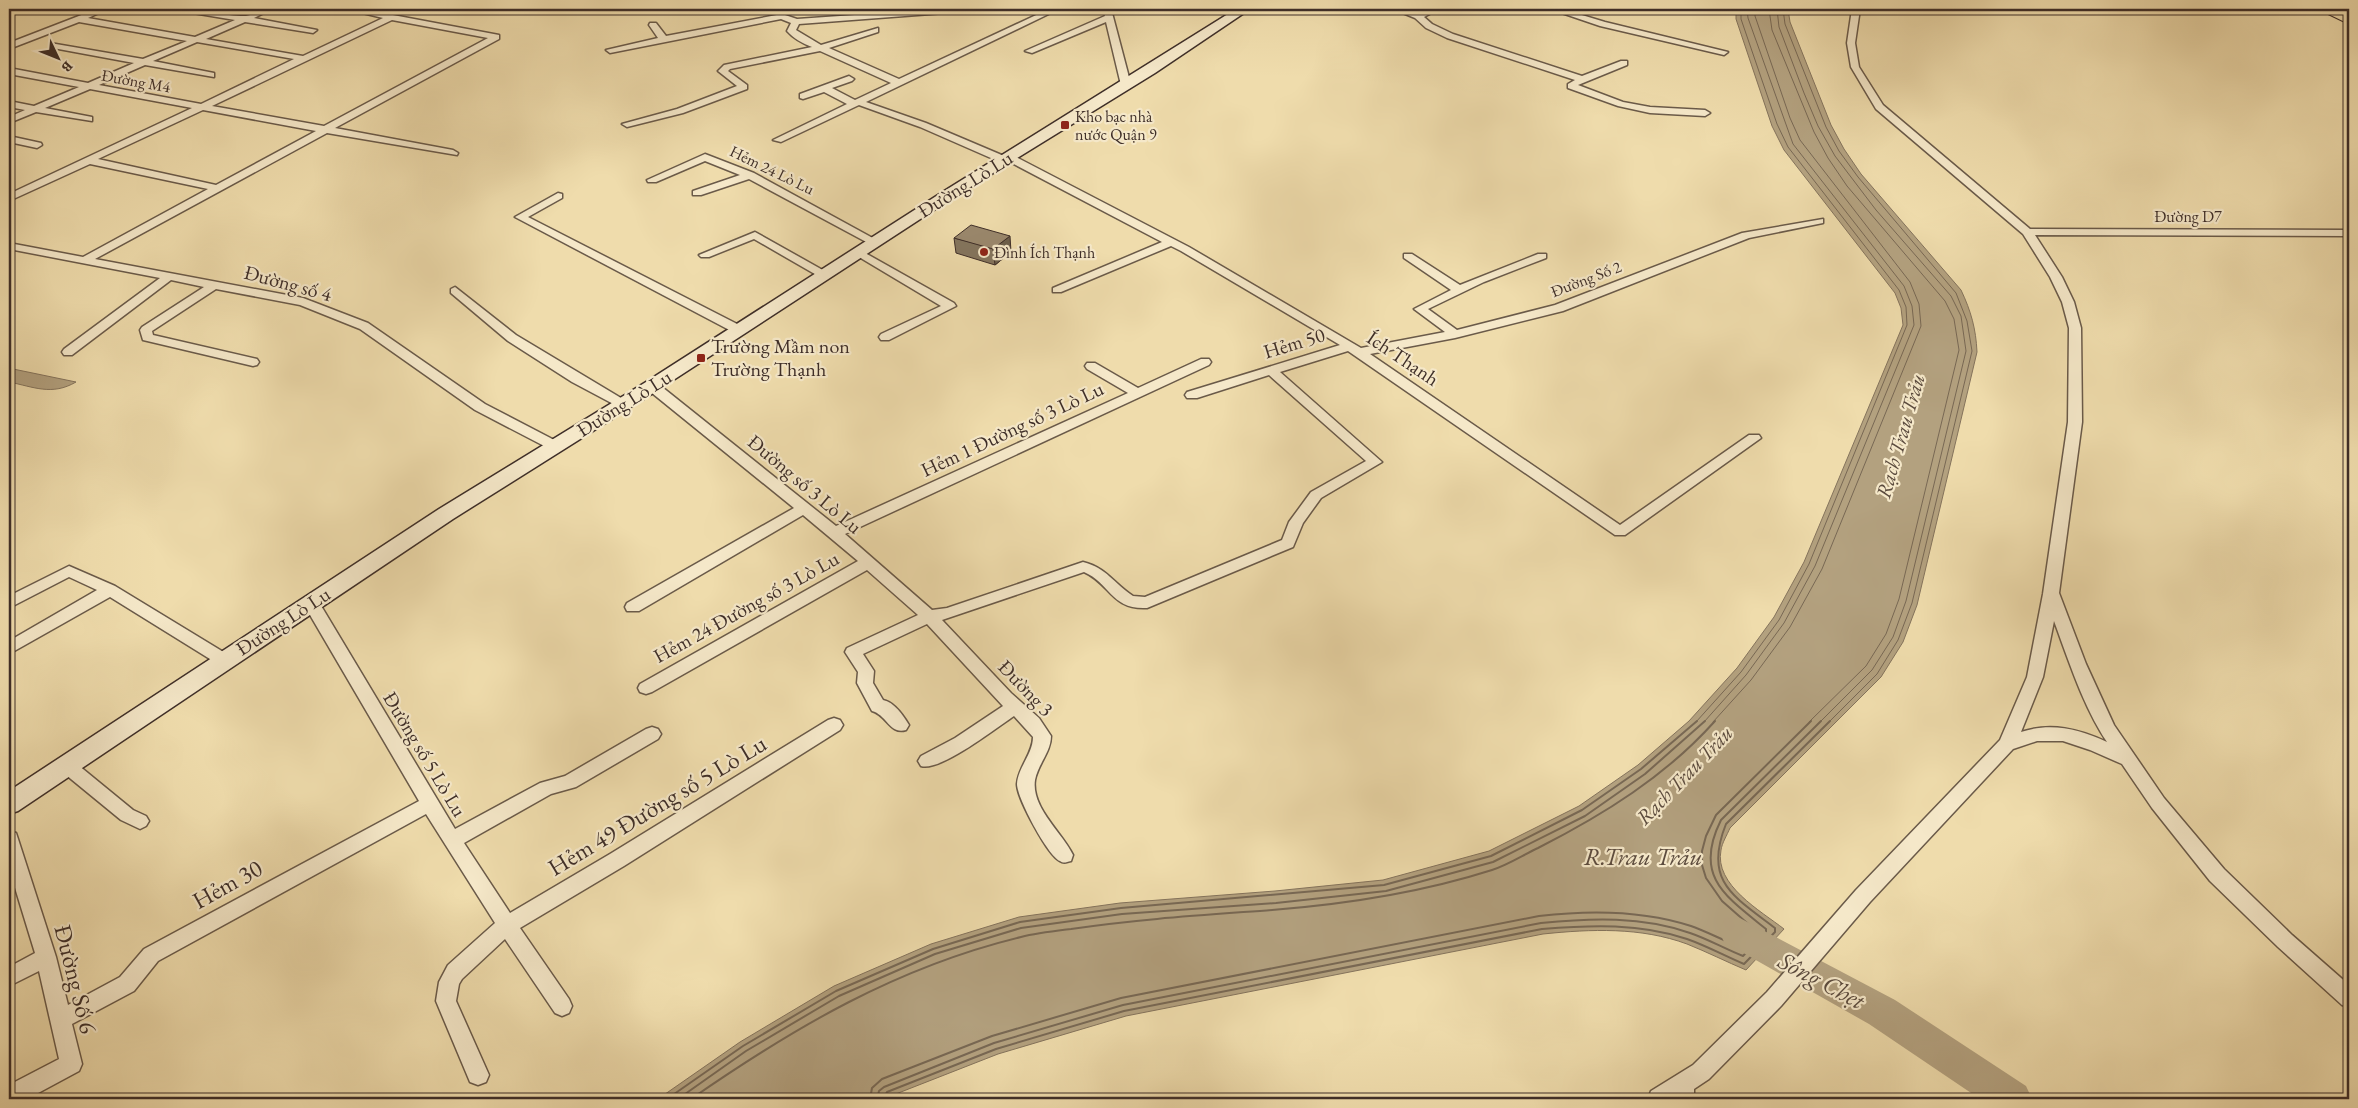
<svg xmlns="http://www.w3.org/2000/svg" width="2358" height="1108" viewBox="0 0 2358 1108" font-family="'EB Garamond',serif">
  <rect width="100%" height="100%" fill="#efdcac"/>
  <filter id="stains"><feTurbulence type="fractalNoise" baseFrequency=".004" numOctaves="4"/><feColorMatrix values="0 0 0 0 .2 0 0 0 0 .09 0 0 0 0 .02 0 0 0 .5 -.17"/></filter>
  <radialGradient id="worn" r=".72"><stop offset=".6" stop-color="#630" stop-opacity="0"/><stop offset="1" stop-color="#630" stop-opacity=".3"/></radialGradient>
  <!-- water -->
  <g fill="#b3a17f" stroke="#84735c">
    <path d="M1736,9H1788L1790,22L1831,125L1844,149L1861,174L1961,290C1971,311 1976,329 1977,352L1917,605L1903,642L1881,677L1730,828C1727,835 1722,843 1721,850C1714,885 1761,911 1784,929L1746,970C1727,962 1707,952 1687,944C1641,927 1591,929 1543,934L1126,1016L998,1054L883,1099H658L740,1042L834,986L931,944L1019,917L1120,903L1275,891L1383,880L1489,851L1579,806L1638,765L1689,721L1737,668L1774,617L1804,562L1903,325L1901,308L1895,293L1784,150L1772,126L1736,19Z"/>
    <path d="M9,368L18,370L76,382C52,396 34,387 9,382Z"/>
  </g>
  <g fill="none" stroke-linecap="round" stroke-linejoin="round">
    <!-- shore-far1 -->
    <g stroke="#786854" stroke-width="1">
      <path d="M1769,9L1772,30L1814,132L1828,158L1847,186L1945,301L1954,319L1959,350L1899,599L1886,634L1866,666L1809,722"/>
      <path d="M1777,9L1779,27L1804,93L1818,126L1835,156L1876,210L1951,296L1961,316L1966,351L1906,601L1893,637L1872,670L1820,722"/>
      <path d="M1783,9L1785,24L1826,127L1839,151L1858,177L1956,293L1967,321L1972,351L1912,603L1898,640L1877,674L1829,722"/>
      <path d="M1696,722L1741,672L1779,620L1809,564L1907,325L1906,307L1899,290L1788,147L1777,124L1741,19V9"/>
      <path d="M1704,722L1746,675L1784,623L1815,566L1914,325L1912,306L1904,286L1793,144L1748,18L1747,9"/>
      <path d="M1713,722L1751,680L1790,627L1822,569L1921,326L1919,304L1910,282L1800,140L1790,118L1755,16V9"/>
    </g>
    <!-- shore -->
    <g stroke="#786854" stroke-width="2">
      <path d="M667,1099L743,1046L836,991L933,949L1020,922L1121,908L1384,885L1491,856L1582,810L1641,769L1697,721"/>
      <path d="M678,1099L746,1051L839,996L935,954L1021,928L1122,914L1276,903L1386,891L1493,862L1585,816L1645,774L1705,721"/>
      <path d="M691,1099C795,1027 897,967 1021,937C1037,933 1055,931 1071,929C1138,919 1205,915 1272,910C1348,904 1420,893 1492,870C1508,865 1523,855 1538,848C1603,815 1666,776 1715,721"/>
      <path d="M870,1099L872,1088L882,1079L992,1036L1121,998L1539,916C1590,910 1642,910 1691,926C1708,932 1724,941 1741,947L1755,933V930L1722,901L1706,878L1702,865V851L1706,836L1716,815L1811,721"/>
      <path d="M877,1099L879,1091L884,1087L994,1043L1123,1005L1541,923C1591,918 1642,916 1690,933C1708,939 1725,949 1743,956L1766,932V929C1725,896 1693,876 1721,820L1821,721"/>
      <path d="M883,1099L887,1092L996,1049L1124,1011L1542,929C1591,925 1640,923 1687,939C1707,946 1725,956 1744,964L1775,932V928C1733,896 1703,881 1726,824L1830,721"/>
    </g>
    <!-- river -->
    <path fill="#b3a17f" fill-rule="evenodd" d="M1736,916L1895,1000L2026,1086L2032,1099H1980L1869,1024L1724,942L1719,931L1724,920Z"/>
    <!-- street casing -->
    <g stroke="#6a5a49" stroke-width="3">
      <g id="street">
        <path d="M97,9H108L88,18L195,37L235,20L181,11L177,9C199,9 220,15 241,16C251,17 261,9 272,9L254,18L317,30L313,33L245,22L206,39L303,56L383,18L346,9H361L499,35V39L335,128L453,150L458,153L457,155L327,133L95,259L303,298L368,323L485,404L560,443L562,446L560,449H550L475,410L360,329L300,305L216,289L152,331L153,335L257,359L259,362L257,365L253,366L143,340L140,330L142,327L204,287L171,280L72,355H64L62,352L64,349L160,278L9,249V243L83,257L208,189L90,164L9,201V194L192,108L90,89L45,108L92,117V121L36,112L9,123V117L25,110L9,107V101L34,106L79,87L9,74V68L88,83L134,63L53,48L50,47V43L143,59L187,41L79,22L9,49V43ZM392,20L488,38L324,126L212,106ZM197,42L294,59L201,104L99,85L145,65L214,77V73L153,61ZM203,110L316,131L216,185L98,159Z"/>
        <path d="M941,9H975L971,11L799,24L796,30L821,45L878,28V32L829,48L899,79L1049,9H1059L866,102L926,123L1004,156L1012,155L1189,247L1361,348L1445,332L1414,309L1451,290L1404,258V254H1412L1460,285L1538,254H1546V258L1484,282L1428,309L1457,330L1555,305L1742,233L1823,219V223L1749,238L1563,311L1455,338L1370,354L1620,525L1749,435H1759L1761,438L1625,535H1615L1348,351L1280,372L1382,462L1321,498L1303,523L1293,547L1147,608C1111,610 1110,583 1084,572L942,620L1011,693L1039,718L1051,736C1051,752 1038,764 1035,780C1031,808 1062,832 1073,855L1071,861C1066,862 1064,864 1060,861C1048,856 1017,798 1017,784C1018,767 1033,754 1033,737L1014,716C996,728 940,772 921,766L918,761L921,756L955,738L1003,706L927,624L863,654L874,671L873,683L883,700C894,702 903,715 909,725L906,730C890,735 887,715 872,711L857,683L858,672L845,652L847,648L918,615L867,570L652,692L646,694L640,692L638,688L640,684L858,561L803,515L639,611H627L625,607L627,603L794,508L647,389L646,386L647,383H657L836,526L1128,393L1087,369L1085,366L1087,363H1095L1138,388L1201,359H1209L1211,362L1209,365L845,534L932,610L947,608L1083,562C1107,568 1113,583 1133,596L1145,597L1282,540L1289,522L1311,492L1366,461L1269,375L1197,398H1187L1185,395L1187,392L1340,345L1181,251L1171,246L1061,292H1053V288L1162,242L1008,161L1000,162L920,127L859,105L781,142L773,140L847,104L824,92L803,99L800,98V94L849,76L854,79L852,81L832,88L855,100L891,83L820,51L730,69L728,71L747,85V89L683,113L627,127L622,124L677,109L737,86L718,71L724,65L812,47C802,43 794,39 787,31L791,23L781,19L610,53L606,50L658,38L649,25L650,23H656L666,36L782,14L797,19Z"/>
        <path d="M1103,9H1111L1131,85L1129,87L1121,85L1106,22L1032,53L1025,51L1105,16Z"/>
        <path d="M1393,9H1404L1418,13L1428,9H1439L1424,17L1432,24L1453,34L1582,76L1621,61H1627V65L1578,85L1623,102L1650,107L1705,110L1710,113L1705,116L1650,113L1618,106L1568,88V84L1575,80L1447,38L1426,28L1415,18Z"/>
        <path d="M1550,9H1562L1605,22L1728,52L1724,55L1600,26Z"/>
        <path d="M1852,9H1860L1855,43L1859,67L1883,105L2030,229L2349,230V236L2035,235L2062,277L2074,302L2081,328L2082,422L2059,593L2086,664L2114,725L2164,798L2224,869L2292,935L2349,985V1007L2342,1005L2278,947L2210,881L2152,808L2122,764L2090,750L2063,741H2037L2013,749L1870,902L1781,1006L1709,1079L1694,1089V1099H1648L1651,1091L1693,1065L1767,992L1856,890L2000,740L2027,677L2043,594L2068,422L2069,328L2062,302L2050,277L2023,234L1876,109L1851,67L1847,43ZM2054,621C2069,661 2083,706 2107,742C2079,729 2051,722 2021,732L2043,677Z"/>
        <path d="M9,136L41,143L42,145L37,148L9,142Z"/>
        <path d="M705,154L754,173L880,242L878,244H870L749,179L701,195H693V191L740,175L705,161L656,182H648L647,180Z"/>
        <path d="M558,193L562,194V198L528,217L743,327L745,330L743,333H735L515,217Z"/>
        <path d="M755,232L828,273L830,275L824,278L820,277L754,239L709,257H701L699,255Z"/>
        <path d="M858,249L954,303L956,306L889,340H881L879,337L881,334L941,306L854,254L852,252Z"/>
        <path d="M455,287L516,335L631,404L624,408L619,407L572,382L508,341L451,293V289Z"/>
        <path d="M69,566L115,586L230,656L232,660L230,664L224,666L218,664L110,597L9,654V641L97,590L69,577L9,608V596Z"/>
        <path d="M311,597L317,599L455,829L540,783L565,776L646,729L652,727L658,729L661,734L658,739L576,787L551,794L464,843L510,913L610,854L828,720L834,718L840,720L843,725L840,730L624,866L520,928L569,999L572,1006L569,1013L562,1016L555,1013L505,939L462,979L459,984L456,1001L489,1075L486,1082L478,1085L470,1082L436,1001L439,982L448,965L495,923L426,814L158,961L134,991L72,1024L82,1064L79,1071L27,1099H9V1085L59,1059L39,971L9,986V967L35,953L9,868V831L16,833L18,839L56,957L68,1005L120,977L144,949L419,801L303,603L305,599Z"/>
        <path d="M66,758L72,760L133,810L146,816L149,821L146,826L140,829L121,820L60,770L57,765L60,760Z"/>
      </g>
    </g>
    <!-- secondary casing -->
    <g stroke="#3e2e28" stroke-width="3">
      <path id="secondary" d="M1236,9H1250L1155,73L951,199L658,390L453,519L18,811L9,814V791L439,509L646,382L941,193Z"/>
    </g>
    <!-- primary casing -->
    <g stroke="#3e2e28" stroke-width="2">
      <path id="primary" d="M2318,9H2335L2349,15V24Z"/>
    </g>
    <!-- street -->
    <use href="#street" fill="#f5e8c9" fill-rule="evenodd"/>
    <!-- secondary -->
    <use href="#secondary" fill="#f5e8c9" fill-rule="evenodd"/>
    <!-- primary -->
    <use href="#primary" fill="#efdcac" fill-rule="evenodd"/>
  </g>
  <!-- wall -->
  <path fill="#84755e" stroke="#3e2e28" d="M954,238L1011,252L995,265L956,253Z"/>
  <!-- shaded-wall -->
  <path fill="#6c5f4c" stroke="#3e2e28" d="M1010,236L1011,252L995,265L993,249Z"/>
  <!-- building -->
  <path fill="#9a886d" stroke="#3e2e28" d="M971,225L1010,236L993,249L954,238Z"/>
  <!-- markers -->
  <g fill="#8f2418" stroke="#f5e8c9" stroke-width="2">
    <rect x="1060" y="120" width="10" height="10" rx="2.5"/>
    <circle cx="984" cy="252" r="5"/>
    <rect x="696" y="353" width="10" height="10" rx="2.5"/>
  </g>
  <g text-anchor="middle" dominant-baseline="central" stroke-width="4.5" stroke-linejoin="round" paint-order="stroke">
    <!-- far-street labels -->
    <g font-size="16" fill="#3e2e28" stroke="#f5e8c9">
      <text transform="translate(136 81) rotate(10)">Đường M4</text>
      <text transform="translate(772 170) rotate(26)">Hẻm 24 Lò Lu</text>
      <text x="2188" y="216">Đường D7</text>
      <text transform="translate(1586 279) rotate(-21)">Đường Số 2</text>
    </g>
    <!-- far-poi labels -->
    <g font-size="16" fill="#3e2e28" stroke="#f5e8c9" text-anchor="start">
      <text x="1075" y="116">Kho bạc nhà<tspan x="1075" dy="18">nước Quận 9</tspan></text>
      <text x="994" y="252">Đình Ích Thạnh</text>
    </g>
    <!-- street labels -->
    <g font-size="20" fill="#3e2e28" stroke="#f5e8c9">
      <text transform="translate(965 184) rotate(-32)">Đường Lò Lu</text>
      <text transform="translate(288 283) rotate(15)">Đường số 4</text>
      <text transform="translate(1294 343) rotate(-17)">Hẻm 50</text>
      <text transform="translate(1403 358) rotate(34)">Ích Thạnh</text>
      <text transform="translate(624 403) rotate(-32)">Đường Lò Lu</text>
      <text transform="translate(1012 429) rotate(-25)">Hẻm 1 Đường số 3 Lò Lu</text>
      <text transform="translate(805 484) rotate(40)">Đường số 3 Lò Lu</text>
      <text transform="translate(746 607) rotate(-29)">Hẻm 24 Đường số 3 Lò Lu</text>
      <text transform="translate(283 621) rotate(-33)">Đường Lò Lu</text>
      <text transform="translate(1026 688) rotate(46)">Đường 3</text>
      <text transform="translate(425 754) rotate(59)">Đường số 5 Lò Lu</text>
    </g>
    <!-- poi labels -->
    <g font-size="20" fill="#3e2e28" stroke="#f5e8c9" text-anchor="start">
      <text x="711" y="346">Trường Mầm non<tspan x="711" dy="23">Trường Thạnh</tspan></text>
    </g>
    <!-- water labels -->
    <g font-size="21" font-style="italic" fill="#5b4b3e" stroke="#f5e8c9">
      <text transform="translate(1900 436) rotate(-74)">Rạch Trau Trảu</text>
      <text transform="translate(1684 775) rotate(-46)">Rạch Trau Trảu</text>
    </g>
    <!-- near-street labels -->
    <g font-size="24" fill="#3e2e28" stroke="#f5e8c9">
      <text transform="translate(657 805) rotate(-31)">Hẻm 49 Đường số 5 Lò Lu</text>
      <text transform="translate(227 884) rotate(-29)">Hẻm 30</text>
      <text transform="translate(76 979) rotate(76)">Đường Số 6</text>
    </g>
    <!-- near-water labels -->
    <g font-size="25" font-style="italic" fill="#5b4b3e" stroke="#f5e8c9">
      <text x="1643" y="856">R.Trau Trảu</text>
      <text transform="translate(1822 980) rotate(28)">Sông Chẹt</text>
    </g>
  </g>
  <!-- margin -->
  <rect width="2358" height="1108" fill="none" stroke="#efdcac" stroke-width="30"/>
  <rect x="10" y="10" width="2338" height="1088" fill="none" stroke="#3e2e28" stroke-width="2.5"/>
  <rect x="15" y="15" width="2328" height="1078" fill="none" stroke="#3e2e28"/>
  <!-- north arrow -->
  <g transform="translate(58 58) rotate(133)" stroke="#f5e8c9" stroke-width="4" paint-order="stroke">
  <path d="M0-4L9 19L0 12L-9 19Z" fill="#3e2e28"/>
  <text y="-8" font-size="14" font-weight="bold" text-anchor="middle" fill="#3e2e28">B</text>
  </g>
  <rect width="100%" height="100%" filter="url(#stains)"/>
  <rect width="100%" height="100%" fill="url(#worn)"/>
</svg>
